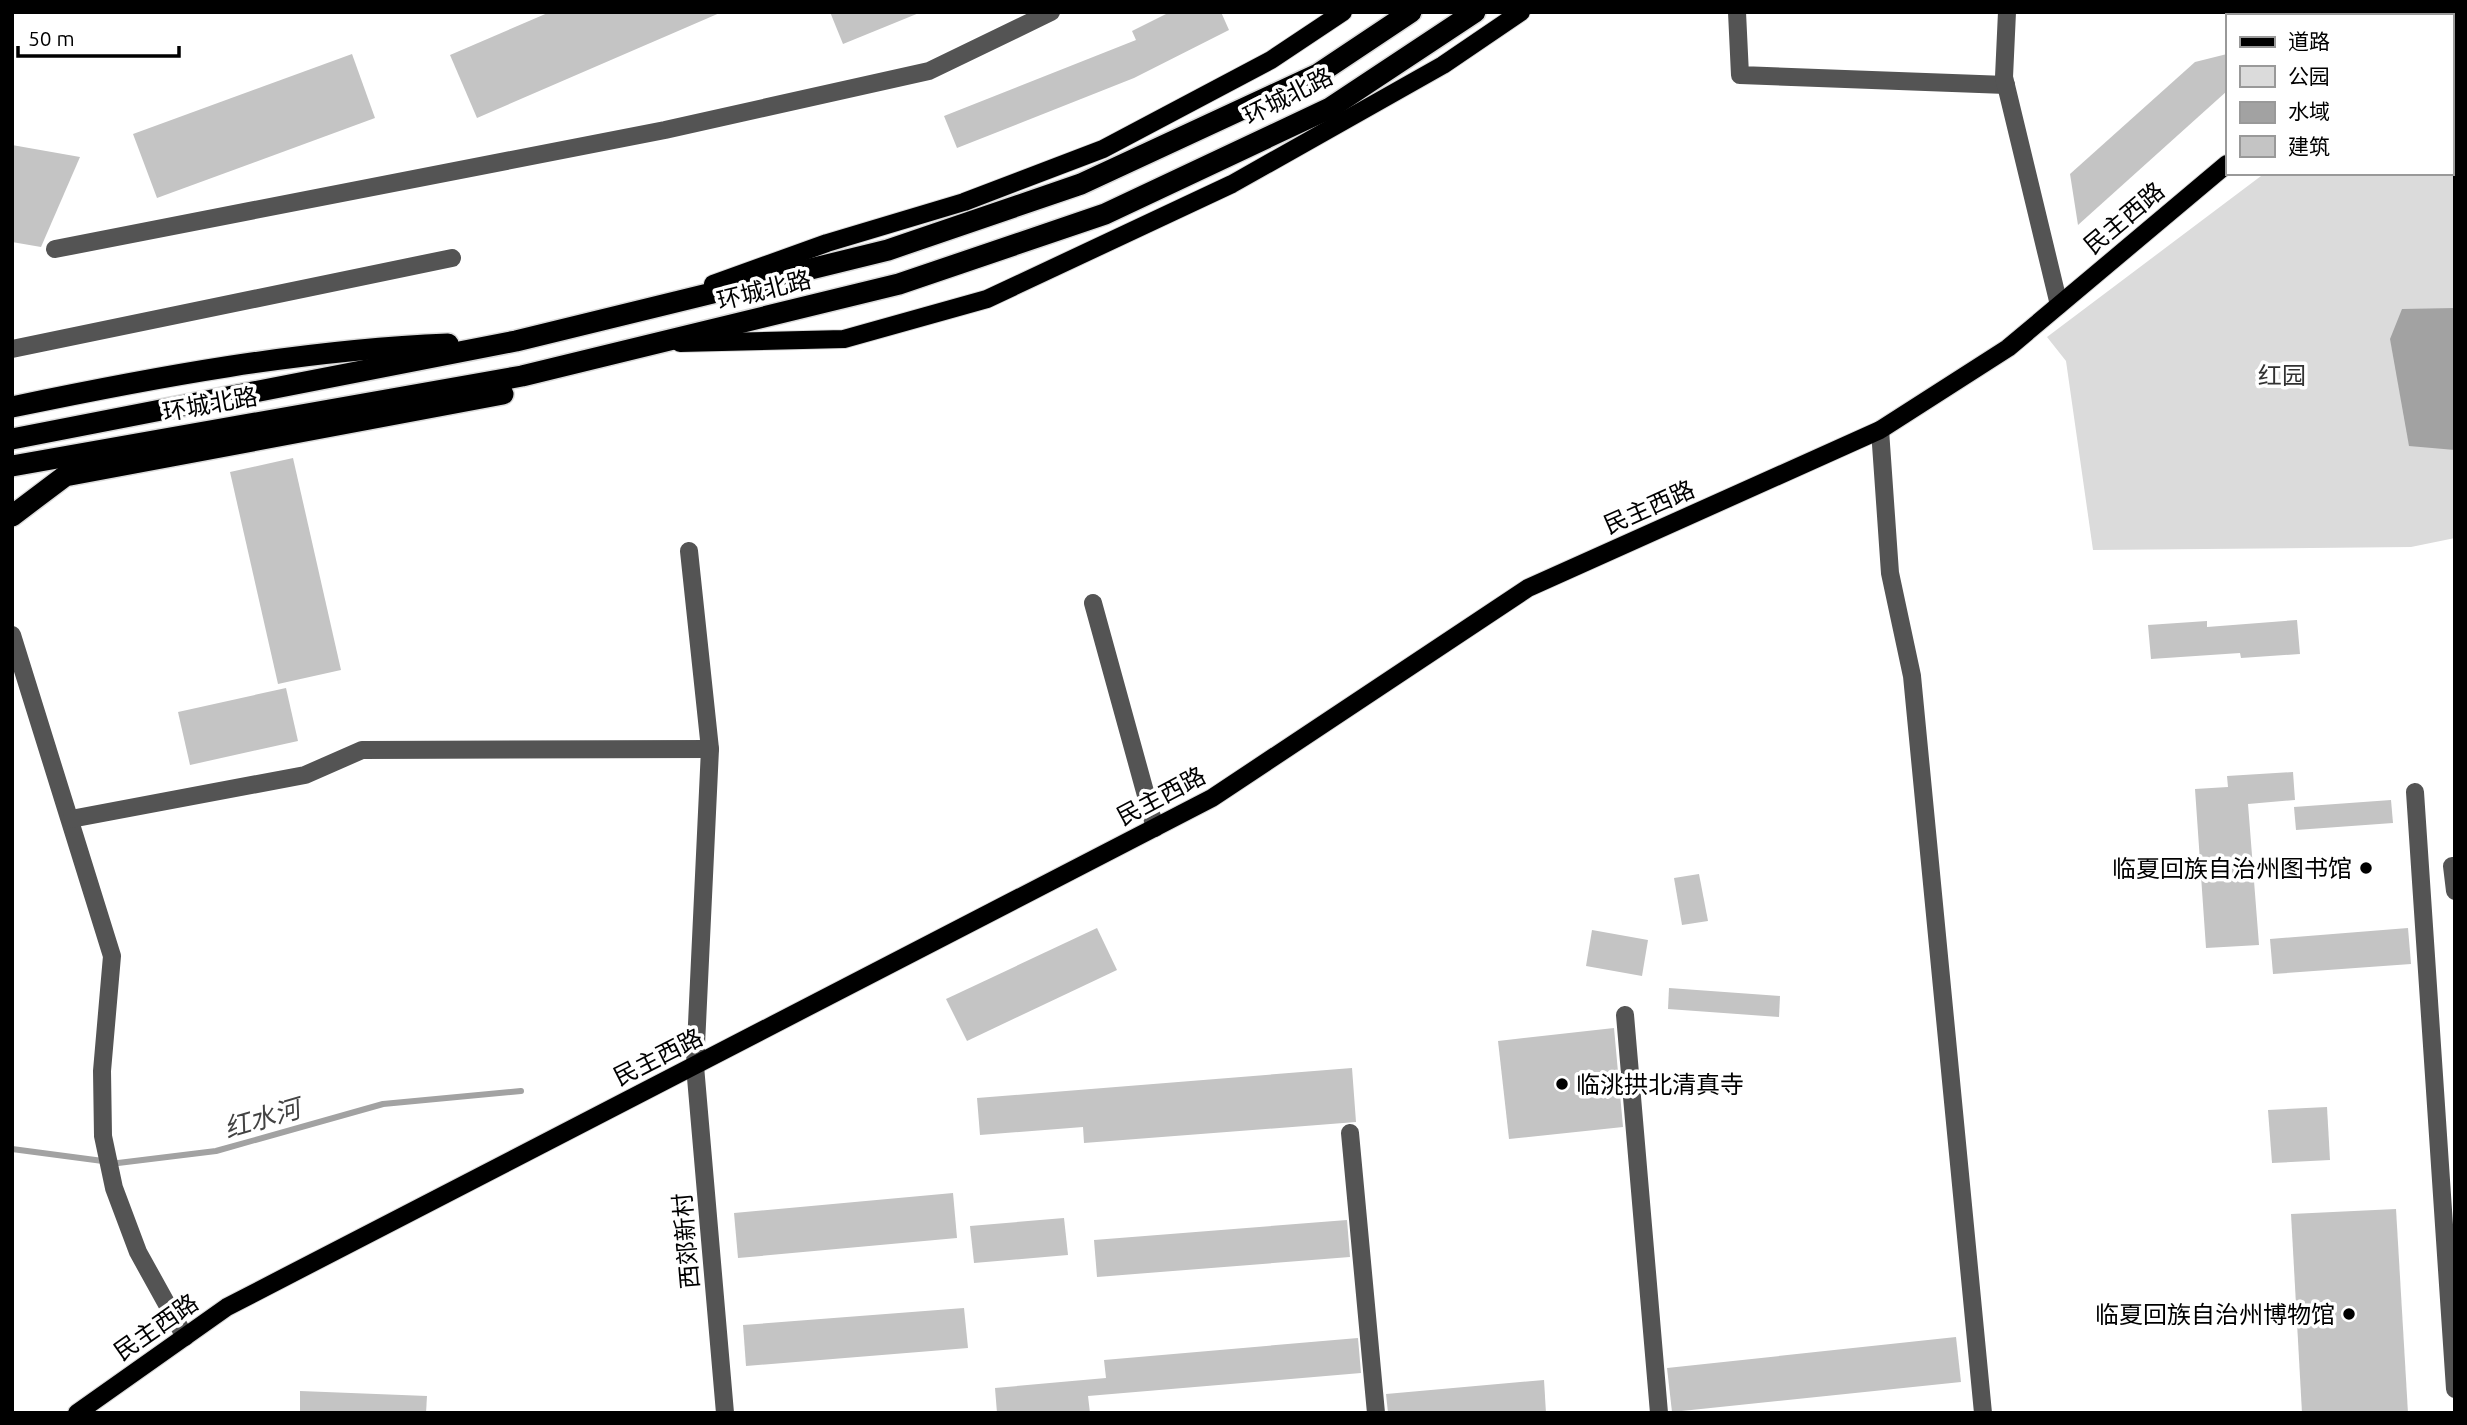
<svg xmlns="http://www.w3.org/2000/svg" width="2467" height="1425" viewBox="0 0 2467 1425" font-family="Ubuntu,'Noto Sans SC',sans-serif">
  <rect width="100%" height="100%" fill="#fff"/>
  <!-- green -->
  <path fill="#dbdbdb" d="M2455,31V538L2411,547L2093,550L2066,361L2047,337L2265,173H2451V34Z"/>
  <!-- water -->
  <path fill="#a2a2a2" d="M2455,308V450L2409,446L2390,339L2402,309Z"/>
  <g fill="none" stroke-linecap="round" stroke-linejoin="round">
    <!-- stream -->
    <path stroke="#a2a2a2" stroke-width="6" d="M12,1149L118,1163L216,1151L383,1104L521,1091"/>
  </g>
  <!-- building -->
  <g fill="#c4c4c4">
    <path d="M550,12H722L477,118L450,55Z"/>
    <path d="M830,12H919V13L843,44Z"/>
    <path d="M1170,12H1221L1229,30L1134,78L957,148L944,116L1136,40L1132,31Z"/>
    <path d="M352,54L375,118L157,198L133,134Z"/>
    <path d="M2227,54V91L2078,225L2070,174L2195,62Z"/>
    <path d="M12,145L80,157L41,247L12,242Z"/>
    <path d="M293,458L341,670L278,684L230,472Z"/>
    <path d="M2297,620L2300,654L2241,658L2240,653L2151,659L2148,625L2207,621V627Z"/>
    <path d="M286,688L298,741L190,765L178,712Z"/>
    <path d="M2293,772L2295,800L2248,804L2259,945L2206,948L2195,789L2228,787L2227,776Z"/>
    <path d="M2391,800L2393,823L2296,830L2294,807Z"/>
    <path d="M1699,874L1708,921L1682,925L1674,878Z"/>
    <path d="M1097,928L1117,970L967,1041L946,999Z"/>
    <path d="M2408,928L2411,964L2273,974L2270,939Z"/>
    <path d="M1592,930L1648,940L1642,976L1586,966Z"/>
    <path d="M1669,988L1780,996L1779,1017L1668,1009Z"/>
    <path d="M1614,1028L1623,1127L1509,1139L1498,1041Z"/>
    <path d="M1352,1068L1356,1122L1084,1143L1083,1127L980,1135L977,1098Z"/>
    <path d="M2327,1107L2330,1160L2272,1163L2268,1110Z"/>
    <path d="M953,1193L957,1238L738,1258L734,1213Z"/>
    <path d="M2396,1209L2408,1413H2302L2291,1214Z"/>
    <path d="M1064,1218L1068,1255L974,1263L970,1226Z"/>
    <path d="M1347,1220L1350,1257L1097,1277L1094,1240Z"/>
    <path d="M964,1308L968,1348L746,1366L743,1325Z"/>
    <path d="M1956,1337L1961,1382L1672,1412L1667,1368Z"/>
    <path d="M1358,1338L1361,1373L1088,1396L1090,1413H997L995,1388L1106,1378L1104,1360Z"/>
    <path d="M1544,1380L1546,1413H1388L1386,1394Z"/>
    <path d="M300,1391L427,1396L426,1413H300Z"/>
  </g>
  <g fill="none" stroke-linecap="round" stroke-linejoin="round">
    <!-- major casing -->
    <g stroke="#dbdbdb" stroke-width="20">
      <g id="major">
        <path d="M2403,16L2408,12"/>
        <path d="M713,284L827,243L964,202L1103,149L1271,60L1343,12"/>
        <path d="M680,343L844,339L987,299L1232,184L1443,65L1521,12"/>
        <path d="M77,1413L227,1307L1212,798L1528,588L1880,430L2008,348L2227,164"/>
      </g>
    </g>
    <!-- highway casing -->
    <g stroke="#dbdbdb" stroke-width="24">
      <g id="highway">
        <path d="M12,407C156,377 301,350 448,344"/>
        <path d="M12,439L516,341L888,250L1081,184L1318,74L1411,12"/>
        <path d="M12,466L522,376L899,284L1105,214L1330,108L1475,12"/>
        <path d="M12,516L65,476L503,394"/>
      </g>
    </g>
    <!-- minor -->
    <g stroke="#545454" stroke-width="18">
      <path d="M1737,12L1740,75L2006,85"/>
      <path d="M2007,12L2004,77L2059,305"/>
      <path d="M55,249L665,130L929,71L1051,12"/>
      <path d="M12,349L452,258"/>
      <path d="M1880,430L1890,573L1912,676L1983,1413"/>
      <path d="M689,551L710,749L695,1066L725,1413"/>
      <path d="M1093,603L1155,828"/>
      <path d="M12,635L112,956L102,1071L103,1136L114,1188L138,1252L185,1337"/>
      <path d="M2415,792L2455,1389"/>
      <path d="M71,819L305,775L362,750L710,749"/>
      <path d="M2455,866H2452L2455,891"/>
      <path d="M1625,1015L1659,1413"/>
      <path d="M1350,1133L1376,1413"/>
    </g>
    <!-- major -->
    <use href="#major" stroke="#000" stroke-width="18"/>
    <!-- highway -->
    <use href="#highway" stroke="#000" stroke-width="21"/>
  </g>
  <!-- markers -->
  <g fill="#000" stroke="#fff" stroke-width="2.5">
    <circle cx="2366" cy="868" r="7"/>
    <circle cx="1562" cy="1084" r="7"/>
    <circle cx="2349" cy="1314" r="7"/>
  </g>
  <g text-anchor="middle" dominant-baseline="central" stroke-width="7" stroke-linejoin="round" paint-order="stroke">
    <!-- street labels -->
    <g font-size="24" fill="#000" stroke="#fff">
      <text transform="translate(1288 96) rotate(-27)">环城北路</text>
      <text transform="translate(2124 218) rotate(-40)">民主西路</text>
      <text transform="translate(764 290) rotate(-14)">环城北路</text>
      <text transform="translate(210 404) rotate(-10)">环城北路</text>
      <text transform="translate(1649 507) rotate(-24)">民主西路</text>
      <text transform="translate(1161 796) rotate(-28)">民主西路</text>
      <text transform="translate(658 1057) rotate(-27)">民主西路</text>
      <text transform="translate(686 1241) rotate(-95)">西郊新村</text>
      <text transform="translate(156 1327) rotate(-35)">民主西路</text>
    </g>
    <!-- park labels -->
    <g font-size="24" fill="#323232" stroke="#fff">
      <text x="2282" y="375">红园</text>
    </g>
    <!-- poi labels -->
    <g font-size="24" fill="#000" stroke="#fff" text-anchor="end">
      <text x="2352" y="868">临夏回族自治州图书馆</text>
      <text x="1576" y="1084" text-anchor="start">临洮拱北清真寺</text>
      <text x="2335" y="1314">临夏回族自治州博物馆</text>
    </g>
    <!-- water labels -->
    <g font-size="26" font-style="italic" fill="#434343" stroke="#fff">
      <text transform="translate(262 1118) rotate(-16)">红水河</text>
    </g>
  </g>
  <!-- border -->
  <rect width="2467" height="1425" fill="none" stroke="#000000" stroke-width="28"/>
  <!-- legend -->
  <rect x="2226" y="14" width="228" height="161" fill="#ffffff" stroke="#999999" stroke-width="2"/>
  <rect x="2240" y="37" width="35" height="10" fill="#000000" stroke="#999999" stroke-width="2"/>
  <text x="2288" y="49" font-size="21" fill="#000000">道路</text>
  <rect x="2240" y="66" width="35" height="21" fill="#dbdbdb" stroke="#999999" stroke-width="2"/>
  <text x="2288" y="84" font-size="21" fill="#000000">公园</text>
  <rect x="2240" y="102" width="35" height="21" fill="#a2a2a2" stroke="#999999" stroke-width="2"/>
  <text x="2288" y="119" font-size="21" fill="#000000">水域</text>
  <rect x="2240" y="136" width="35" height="21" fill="#c4c4c4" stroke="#999999" stroke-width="2"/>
  <text x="2288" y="154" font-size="21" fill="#000000">建筑</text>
  <!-- scale -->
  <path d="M18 46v10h161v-10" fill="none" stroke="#000000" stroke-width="3.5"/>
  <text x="28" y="46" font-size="21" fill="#000000" stroke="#ffffff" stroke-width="5" paint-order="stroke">50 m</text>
</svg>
